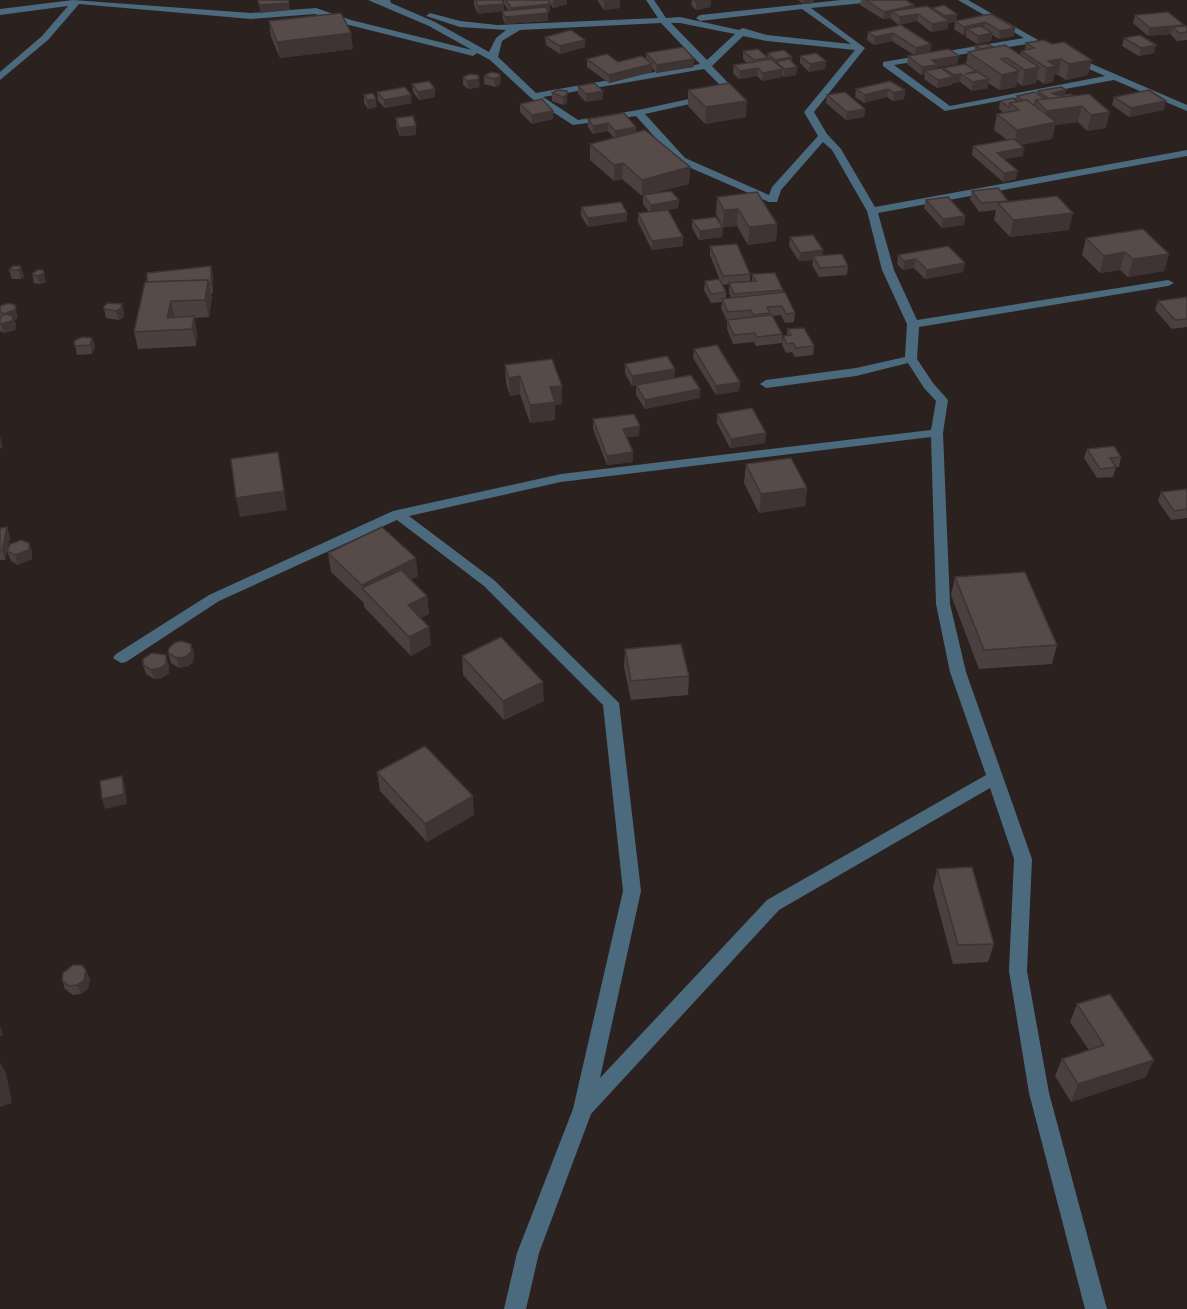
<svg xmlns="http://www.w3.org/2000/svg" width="1187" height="1309" viewBox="0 0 1187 1309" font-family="'PT Sans Narrow',sans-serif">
  <rect width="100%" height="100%" fill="#2b211f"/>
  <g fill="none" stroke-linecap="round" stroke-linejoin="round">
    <!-- street -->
    <g fill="#4b6a7d" fill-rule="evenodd">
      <path d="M73,0L251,13L316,8L351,20L472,50L429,26L368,0H390L391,3L435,22L489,52L496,38L506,30L460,27L426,16L430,13L460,21L497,25L658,18L646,0H654L666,18L680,17L739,30L743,28L767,35L851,44L802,9L700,21L696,18L700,15L841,0H868L864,3L811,8L865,48L814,112L827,134L841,149L875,207L1187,150V156L878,213L894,270L917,320L1168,280L1174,283L1168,286L919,327L917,359L933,383L948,400L943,433L950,604L966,672L1032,859L1027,971L1049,1093L1107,1309H1085L1029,1093L1009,971L1014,859L990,788L779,910L591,1114L539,1253L526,1309H504L517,1253L573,1109L623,891L603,705L484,586L397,520L219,601L126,662L121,663L113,658L116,654L209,595L393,511L561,474L931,430L936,401L924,388L908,363L856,376L766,388L760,384L766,380L856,368L905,357L907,324L882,270L867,211L832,150L823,142L781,190L777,202H769L677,162L636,116L573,125L531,98L490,60L477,53L473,56L345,24L315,14L251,19L79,4L48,40L0,80V72L42,36L68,6L0,15V9ZM661,23L700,64L536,93L498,57L502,41L520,30ZM671,23H680L735,34L707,60ZM743,36L767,41L855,50L804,112L818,136L772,187L769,195L685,158L645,114L735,94V90L712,66ZM704,69L726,91L638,110L578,120L543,97ZM931,437L936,604L950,672L986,775L767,900L600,1078L641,891L619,703L494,580L409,516L561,482Z"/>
      <path d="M958,0H968L1038,40L1034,43L894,65L950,106L1105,76L1068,60L1067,58L1071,55L1187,105V111L1114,80L945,111L883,66V62L1024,38Z"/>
    </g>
  </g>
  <!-- wall -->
  <g fill="#4b403f" fill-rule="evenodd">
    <path d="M474,0H502L504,4V11L508,10L504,4V0H567V4L553,8L550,4V12H548V21L505,24L503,19L502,11L478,14L474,5Z"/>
    <path d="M597,0H619L620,8L604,10Z"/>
    <path d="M692,0H711L710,7L696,10L691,5Z"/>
    <path d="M798,0H814L813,3L803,4Z"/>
    <path d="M861,0H906L914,5V8L932,9V8L957,14L956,21L991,14L1014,36L999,39L992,35L991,41L977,44L966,37V34L963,35L954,29L955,22L948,23V29L931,32L917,21L899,25L891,19V18L883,19L860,5Z"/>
    <path d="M1135,15L1184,27L1187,32V40L1177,41L1171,35V34L1148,36L1133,23Z"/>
    <path d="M269,21L353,49L280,58L271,37Z"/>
    <path d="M901,25L931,44L930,52L957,64L937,67L936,69L943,70V68L966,64L968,52L974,51L975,46L993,47L1020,55L1021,51L1025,50L1026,43L1044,40L1088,75L1066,80L1058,75H1054L1053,82L1044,84L1037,79L1036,83L1022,86L1017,82L1016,87L999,90L988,83V88L972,91L960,82L952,83V85L937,88L924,79L925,75H921L907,64L908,56L914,55L892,41L874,45L867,40L868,32Z"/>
    <path d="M545,37L585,40V47L560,54L546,45Z"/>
    <path d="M1124,38L1156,45L1154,53L1139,56L1122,46Z"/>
    <path d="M743,51L767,57L768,53L792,57V62L797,67L796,75L784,77L782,75V77L762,81L757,76L739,79L733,73L734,65L747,63L743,59Z"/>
    <path d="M646,53L694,59V67L656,73L652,68V72L609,83L587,67V59L618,62L646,59Z"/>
    <path d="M800,56L826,61L825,69L809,72L800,63Z"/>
    <path d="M500,74L501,82L499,85L495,87L484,84V76Z"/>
    <path d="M463,77L480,87L468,89L463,85Z"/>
    <path d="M890,81L905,90L904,99L893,101L887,97L864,103L855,97L856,89Z"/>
    <path d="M412,84L435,89V97L419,100L413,92Z"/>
    <path d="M578,86L603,91V99L586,102L578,94Z"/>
    <path d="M688,90L746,117L705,124L688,106Z"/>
    <path d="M567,91V103L563,105L552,101V93Z"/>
    <path d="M1038,91L1065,95L1071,94L1106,128L1087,131L1078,122L1055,125L1052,139L1020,145L1023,156L1004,159L1016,179L1003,182L972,155L973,146L1007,140L994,130L997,114L1004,113L999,109L1000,101L1016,100L1017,96L1037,94Z"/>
    <path d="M377,92L412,103L385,108L378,101Z"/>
    <path d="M364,95L377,107L368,109L364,103Z"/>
    <path d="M827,95L865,109L864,117L846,120L826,103Z"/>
    <path d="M1114,97L1164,110L1129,117L1112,105Z"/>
    <path d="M520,104L553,111V119L532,124L520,112Z"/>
    <path d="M624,113L636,133L690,167L689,184L649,194L679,200L678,208L668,210L683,246L652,250L638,222V213L649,212L643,204V196H642L622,179L614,181L590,160V144L614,138L608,131L593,134L588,127V119Z"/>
    <path d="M396,118L416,135L400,136L396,126Z"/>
    <path d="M972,191L1008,201L1007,202L1069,230L1010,237L994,220L996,210L979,212L970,199Z"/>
    <path d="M717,197L777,224L776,241L748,245L737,226L723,227L716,214Z"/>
    <path d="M926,200L965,216L964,225L942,228L924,208Z"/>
    <path d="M581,207L627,213V221L588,227L581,216Z"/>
    <path d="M692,220L723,228L722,237L699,240L692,228Z"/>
    <path d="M790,237L822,256L848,266L847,275L819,277L812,265L813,260L799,261L789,246Z"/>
    <path d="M1086,238L1169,254L1164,271L1128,277L1120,270L1100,273L1082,255Z"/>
    <path d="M710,246L750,274V282H752V274L783,290L782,293L795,313L794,322L785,323L781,315L772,316L782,334V343L756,346L754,342L733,344L727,329V321L721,308L722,302L711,303L704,290L705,281H720L710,255ZM729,284V292L731,298H726V292L723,285Z"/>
    <path d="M898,255L965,263L963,272L925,279L914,268L903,270L897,264Z"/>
    <path d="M21,268L24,277L21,279H12L9,270Z"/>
    <path d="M37,270L46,282L40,284L34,283L32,274Z"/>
    <path d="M213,275V293H211L212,297L209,317L194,318L197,334L196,346L138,349L134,332L145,282Z"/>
    <path d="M1187,297V327L1172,329L1155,310L1158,301Z"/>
    <path d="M122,304L124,313V317L119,320L106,318L104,309Z"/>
    <path d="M0,306L18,318L14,320L16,325L15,330L4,333L0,331Z"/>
    <path d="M787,329L814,346L813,355L795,357L792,352L786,353L782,345L783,336H787Z"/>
    <path d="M92,338L95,347L92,354L77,355L74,341Z"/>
    <path d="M694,349L740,382L739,391L716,395L693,358Z"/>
    <path d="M625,364L675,369L674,378L700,398L645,409L636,395V385L654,382L632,386L625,373Z"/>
    <path d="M505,365L562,404L555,405V420L530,423L520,394L510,396L506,383Z"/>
    <path d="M717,414L765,443L730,448L717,423Z"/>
    <path d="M593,419L639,436L627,437L633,452V462L607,465L593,429Z"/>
    <path d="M1087,449L1121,457L1119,467H1116L1113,477L1097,478L1084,458Z"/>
    <path d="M746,464L807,488L805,506L759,513L744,483Z"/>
    <path d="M1187,489V518L1171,520L1158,501L1161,492Z"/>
    <path d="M7,527L10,537L5,560H0V528Z"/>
    <path d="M29,543L32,552V559L18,565L11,561L7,551Z"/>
    <path d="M328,553L418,576L411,580L427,596L429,614L421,618L431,645L411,656L364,607V603L331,572Z"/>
    <path d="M955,577L1057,645L1052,664L979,669L951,595Z"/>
    <path d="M191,644L194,654L193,662L188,666L179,668L171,663L168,653Z"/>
    <path d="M625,649L689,676L688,695L631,700L624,667Z"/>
    <path d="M462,656L544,701L504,720L463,675Z"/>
    <path d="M143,665H169V673L162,678L154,679L146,674Z"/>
    <path d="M377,772L474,815L427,842L380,791Z"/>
    <path d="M937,869L994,944L988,962L953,964L933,888Z"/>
    <path d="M90,979L88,989L81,994L73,995L65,989L62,980Z"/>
    <path d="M1077,1004L1146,1077L1071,1102L1055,1076L1062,1059L1089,1050L1070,1022Z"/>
  </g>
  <!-- shaded-wall -->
  <g fill="#3d3433">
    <path d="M555,0H567V4L553,8V1Z"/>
    <path d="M620,0V8L604,10V2Z"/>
    <path d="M711,0L710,7L696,10V2Z"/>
    <path d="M803,0H814L813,3L803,4Z"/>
    <path d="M289,3L290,10L260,13L259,5Z"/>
    <path d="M504,4V11L478,14V6Z"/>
    <path d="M550,4V12L511,16V8Z"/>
    <path d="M914,5L913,13L892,11L891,18L883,19L884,12Z"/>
    <path d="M548,13V21L505,24V17Z"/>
    <path d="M918,14L917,21L899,25L900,17Z"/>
    <path d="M957,14L956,21L948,23V29L931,32L932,24L944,22L945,16Z"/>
    <path d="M985,22L984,30L967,29L966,34L963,35L964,27Z"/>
    <path d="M1184,25L1182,33L1173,27L1171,34L1148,36L1150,28Z"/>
    <path d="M1015,28L1014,36L999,39L1000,31Z"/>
    <path d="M351,33L353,49L280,58L277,42Z"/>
    <path d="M893,33L892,41L874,45L875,37Z"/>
    <path d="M992,33L991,41L977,44L978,36Z"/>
    <path d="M585,40V47L560,54V46Z"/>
    <path d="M931,44L930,52L915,55L916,48Z"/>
    <path d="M1156,45L1154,53L1139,56L1141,48Z"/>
    <path d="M959,56L957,64L937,67L936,73L925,71V75H921L922,67L932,60Z"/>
    <path d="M792,57L791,65L776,62V68H775V60Z"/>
    <path d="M694,59V67L656,73L657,65Z"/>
    <path d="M1061,59L1058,75H1054L1053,82L1044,84L1048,61Z"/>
    <path d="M1092,60L1088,75L1066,80L1069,64Z"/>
    <path d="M826,61L825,69L809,72L810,64Z"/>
    <path d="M652,64V72L609,83V75Z"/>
    <path d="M797,67L796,75L784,77L785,69Z"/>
    <path d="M1039,67L1036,83L1022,86L1025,70Z"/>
    <path d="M758,68L757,76L739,79L740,71Z"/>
    <path d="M783,69L782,77L762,81L763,73Z"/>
    <path d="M1019,71L1016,87L999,90L1002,75Z"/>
    <path d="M500,74L501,82L499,85L495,87L494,79Z"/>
    <path d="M961,74L960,82L953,83L954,75Z"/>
    <path d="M953,77L952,85L937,88L938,80Z"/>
    <path d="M479,79L480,87L468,89L467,81Z"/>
    <path d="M989,79L988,88L972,91L973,82Z"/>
    <path d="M435,89V97L419,100L418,92Z"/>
    <path d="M888,89L887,97L864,103L865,95Z"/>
    <path d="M905,90L904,99L893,101L894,93Z"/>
    <path d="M1066,90L1064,98L1051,101L1052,93Z"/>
    <path d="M567,91V103L563,105V97Z"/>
    <path d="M603,91V99L586,102V94Z"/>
    <path d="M411,95L412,103L385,108L384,100Z"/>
    <path d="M376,99L377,107L368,109L367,100Z"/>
    <path d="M747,101L746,117L705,124L706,107Z"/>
    <path d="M1166,101L1164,110L1129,117L1131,108Z"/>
    <path d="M1082,106L1078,122L1055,125L1052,139L1014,146L1017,130L1044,125L1047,111Z"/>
    <path d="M865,109L864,117L846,120L847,112Z"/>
    <path d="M553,111V119L532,124V115Z"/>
    <path d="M1110,112L1106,128L1087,131L1091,115Z"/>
    <path d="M608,123V131L593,134V126Z"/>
    <path d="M416,126V135L400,136L399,128Z"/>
    <path d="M636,127V136L615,139V131Z"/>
    <path d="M1024,148L1023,156L995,161L997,153Z"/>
    <path d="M623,163L622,179L614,181V165Z"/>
    <path d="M690,167L689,184L642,196V180Z"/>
    <path d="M1018,171L1016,179L1003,182L1004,173Z"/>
    <path d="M679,200L678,208L650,213L651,205Z"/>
    <path d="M738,209L737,226L723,227L724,210Z"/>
    <path d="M627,213V221L588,227V218Z"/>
    <path d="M1073,213L1069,230L1010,237L1013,220Z"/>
    <path d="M965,216L964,225L942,228L943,219Z"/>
    <path d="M777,224L776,241L748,245L749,227Z"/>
    <path d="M723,228L722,237L699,240L700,231Z"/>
    <path d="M683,237V246L652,250V241Z"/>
    <path d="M823,250L822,259L813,256V260L799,261L800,253Z"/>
    <path d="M1125,252L1120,270L1100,273L1104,256Z"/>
    <path d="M1169,254L1164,271L1128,277L1133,259Z"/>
    <path d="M916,259L914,268L903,270L904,261Z"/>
    <path d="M965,263L963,272L925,279L927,270Z"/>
    <path d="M211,266L213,275V293L211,284Z"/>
    <path d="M21,268L24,277L21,279L18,270Z"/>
    <path d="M44,273L46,282L40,284L37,276Z"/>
    <path d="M208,280L212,297L209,317L205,300Z"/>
    <path d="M171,301L175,319L167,318Z"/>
    <path d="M122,304L124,313V317L119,320L116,311Z"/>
    <path d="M15,305L18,318L14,320L16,325L15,330L4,333L1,324L5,314Z"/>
    <path d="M194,316L197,334L196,346L192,329Z"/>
    <path d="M92,338L95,347L92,354L90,345Z"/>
    <path d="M675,369L674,378L632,386V376Z"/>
    <path d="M520,376V394L510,396L509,378Z"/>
    <path d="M740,382L739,391L716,395V386Z"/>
    <path d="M562,386V404L555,405V420L530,423V405L550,387Z"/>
    <path d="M700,389V398L645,409V400Z"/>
    <path d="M640,426L639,436L623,438V429Z"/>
    <path d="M766,433L765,443L730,448L731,439Z"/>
    <path d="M0,436L3,447L0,449Z"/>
    <path d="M278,452L287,510L240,517L236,498Z"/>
    <path d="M633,452V462L607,465V456Z"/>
    <path d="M807,488L805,506L759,513L761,494Z"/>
    <path d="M7,527L10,537L5,560L2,550Z"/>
    <path d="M29,543L32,552V559L18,565L15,555Z"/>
    <path d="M416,558L418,576L372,599L362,589V585Z"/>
    <path d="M427,596L429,614L410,623L408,605Z"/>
    <path d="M429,627L431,645L411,656L409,637Z"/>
    <path d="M191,644L194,654L193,662L188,666L179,668L177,658Z"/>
    <path d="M166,655L169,665V673L162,678L154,679L151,670Z"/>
    <path d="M543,682L544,701L504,720L503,701Z"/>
    <path d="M122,776L125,786L127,804L105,809L102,799Z"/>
    <path d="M473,796L474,815L427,842L425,824Z"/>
    <path d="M86,970L90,979L88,989L81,994L77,985Z"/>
    <path d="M0,1025L3,1035L0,1036Z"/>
    <path d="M1154,1060L1146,1077L1071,1102L1078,1084Z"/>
    <path d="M0,1062L6,1073L12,1103L0,1107Z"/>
  </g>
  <!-- building -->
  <g fill="#574b49" stroke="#3d3433" stroke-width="1.5">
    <path d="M258,0H288L289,3L259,5Z"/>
    <path d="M475,0H502L504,4L478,6Z"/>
    <path d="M506,0H548L550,4L511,8Z"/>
    <path d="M603,0H620L604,2Z"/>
    <path d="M694,0H709L696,2Z"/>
    <path d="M866,0H906L914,5L884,12Z"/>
    <path d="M944,5L957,14L945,16L932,8Z"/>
    <path d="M927,6L949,21L932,24L918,14L900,17L892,11Z"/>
    <path d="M546,7L548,13L505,17L502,11Z"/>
    <path d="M1168,12L1184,25L1150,28L1135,15Z"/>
    <path d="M341,13L351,33L277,42L269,21Z"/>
    <path d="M991,14L1015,28L1000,31L985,22L964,27L955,21Z"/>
    <path d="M901,25L931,44L916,48L893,33L875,37L868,32Z"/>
    <path d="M981,26L992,33L978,36L967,29Z"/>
    <path d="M1187,26V32L1179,33L1173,27Z"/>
    <path d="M571,30L585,40L560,46L545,37Z"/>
    <path d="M1140,35L1156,45L1141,48L1124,38Z"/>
    <path d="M1044,40L1052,44L1064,42L1092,60L1069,64L1061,59L1048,61L1056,66L1047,68L1021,51L1034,48L1026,43Z"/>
    <path d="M987,44L993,47L980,49L975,46Z"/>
    <path d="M1005,45L1039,67L1025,70L1007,58L1001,59L1019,71L1002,75L968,52Z"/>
    <path d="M683,47L694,59L657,65L646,53Z"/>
    <path d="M758,49L768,58L754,60L743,51Z"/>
    <path d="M949,49L959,56L932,60L937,65L922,67L908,56Z"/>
    <path d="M784,50L792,57L775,60L768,53Z"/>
    <path d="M816,53L826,61L810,64L800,56Z"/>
    <path d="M607,54L618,62L642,56L652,64L609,75L587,59Z"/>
    <path d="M771,59L783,69L763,73L758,68L740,71L734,65Z"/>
    <path d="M789,59L797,67L785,69L776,62Z"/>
    <path d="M965,64L976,71L965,74L978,72L989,79L973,82L961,74L954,75L943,68Z"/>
    <path d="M941,68L953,77L938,80L925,71Z"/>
    <path d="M491,72L500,74L499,77L494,79L484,76Z"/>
    <path d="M470,74L478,75L479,79L467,81L463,77Z"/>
    <path d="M429,81L435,89L418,92L412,84Z"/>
    <path d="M890,81L905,90L894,93L888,89L865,95L856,89Z"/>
    <path d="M594,83L603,91L586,94L578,86Z"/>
    <path d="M729,83L747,101L706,107L688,90Z"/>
    <path d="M405,87L411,95L384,100L377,92Z"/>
    <path d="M1061,87L1066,90L1052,93L1058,96L1071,94L1074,96L1049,99L1038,91Z"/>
    <path d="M558,90L567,91V95L563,97L552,93Z"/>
    <path d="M1149,90L1166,101L1131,108L1114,97Z"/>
    <path d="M845,92L865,109L847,112L827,95Z"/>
    <path d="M1035,92L1045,99L1036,100L1035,104L1032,105L1027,100L1024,101L1017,96Z"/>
    <path d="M373,93L376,99L367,100L364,95Z"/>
    <path d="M1089,94L1110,112L1091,115L1082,106L1047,111L1036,100Z"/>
    <path d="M1013,98L1018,102L1010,103L1009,107L1000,101Z"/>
    <path d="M542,99L553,111L532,115L520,104Z"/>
    <path d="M1027,100L1056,122L1017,130L997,114L1019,110L1010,103Z"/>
    <path d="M624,113L636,127L615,131L608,123L593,126L588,119Z"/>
    <path d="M413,116L416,126L399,128L396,118Z"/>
    <path d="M645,130L690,167L642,180L623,163L614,165L590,144Z"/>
    <path d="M1014,139L1024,148L997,153L1018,171L1004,173L973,146Z"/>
    <path d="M998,188L1008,201L981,203L972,191Z"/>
    <path d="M671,191L679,200L651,205L643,195Z"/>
    <path d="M757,192L777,224L749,227L738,209L724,210L717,197Z"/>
    <path d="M1057,196L1073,213L1013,220L998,203Z"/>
    <path d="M948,197L965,216L943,219L926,200Z"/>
    <path d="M621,202L627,213L588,218L581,207Z"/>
    <path d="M668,210L683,237L652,241L638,213Z"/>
    <path d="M716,217L723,228L700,231L692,220Z"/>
    <path d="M1143,229L1169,254L1133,259L1125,252L1104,256L1086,238Z"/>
    <path d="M813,235L823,250L800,253L790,237Z"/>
    <path d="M737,244L750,274L723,276L710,246Z"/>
    <path d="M948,246L965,263L927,270L916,259L904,261L898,255Z"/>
    <path d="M842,254L848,266L820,268L813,256Z"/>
    <path d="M13,266H20L21,268L18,270H9Z"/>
    <path d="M211,266V284H209L208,280L147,282V273Z"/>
    <path d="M37,270H43L44,273L37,276L32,274Z"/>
    <path d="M775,273L783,290L734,294L729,283L756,281L752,274Z"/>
    <path d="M719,279L726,292L711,294L705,281Z"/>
    <path d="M208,280L205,300L171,301L167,318L194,316L192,329L134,332L145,282Z"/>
    <path d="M785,292L795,313L786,314L782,306L767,307L770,313L753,315L751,310L728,312L722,299Z"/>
    <path d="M1187,297V319L1175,320L1158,301Z"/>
    <path d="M8,303L15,305L16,309L5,314L0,312V306Z"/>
    <path d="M108,303L122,304L121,308L116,311L104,309V306Z"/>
    <path d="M5,314L13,316L12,321L1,324H0V317Z"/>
    <path d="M772,315L782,334L757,337L755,333L734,335L727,320Z"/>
    <path d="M804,328L814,346L796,348L793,343L787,344L783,336L791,335L787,329Z"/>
    <path d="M82,337L92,338L90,345L75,346L74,341Z"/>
    <path d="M717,345L740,382L716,386L694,349Z"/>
    <path d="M667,356L675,369L632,376L625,364Z"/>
    <path d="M552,359L562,386L550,387L555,402L530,405L520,376L509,378L505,365Z"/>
    <path d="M691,375L700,389L645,400L636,385Z"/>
    <path d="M752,408L766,433L731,439L717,414Z"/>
    <path d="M634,414L640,426L623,429L633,452L607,456L593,419Z"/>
    <path d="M1114,446L1121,457L1110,458L1116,467L1100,469L1087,449Z"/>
    <path d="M278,452L284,491L236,498L231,459Z"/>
    <path d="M791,458L807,488L761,494L746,464Z"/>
    <path d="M1187,489V509L1174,511L1161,492Z"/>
    <path d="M7,527L2,550H0V528Z"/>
    <path d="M382,527L416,558L362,585L328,553Z"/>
    <path d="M21,540L29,543V550L15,555L7,551L10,544Z"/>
    <path d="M401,570L427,596L408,605L429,627L409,637L362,588Z"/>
    <path d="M1025,572L1057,645L984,650L955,577Z"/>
    <path d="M501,637L543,682L503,701L462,656Z"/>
    <path d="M181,641L191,644V652L185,657L177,658L168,653L169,648L174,643Z"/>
    <path d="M681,644L689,676L631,681L625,649Z"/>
    <path d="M152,653L166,655V664L160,668L151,670L143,665V659Z"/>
    <path d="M425,746L473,796L425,824L377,772Z"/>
    <path d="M122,776L124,794L102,799L100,781Z"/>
    <path d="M972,867L994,944L958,945L937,869Z"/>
    <path d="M73,965H82L86,970L84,980L77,985L69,986L62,980L63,973Z"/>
    <path d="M1110,994L1154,1060L1078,1084L1062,1059L1104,1045L1077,1004Z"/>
  </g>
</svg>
